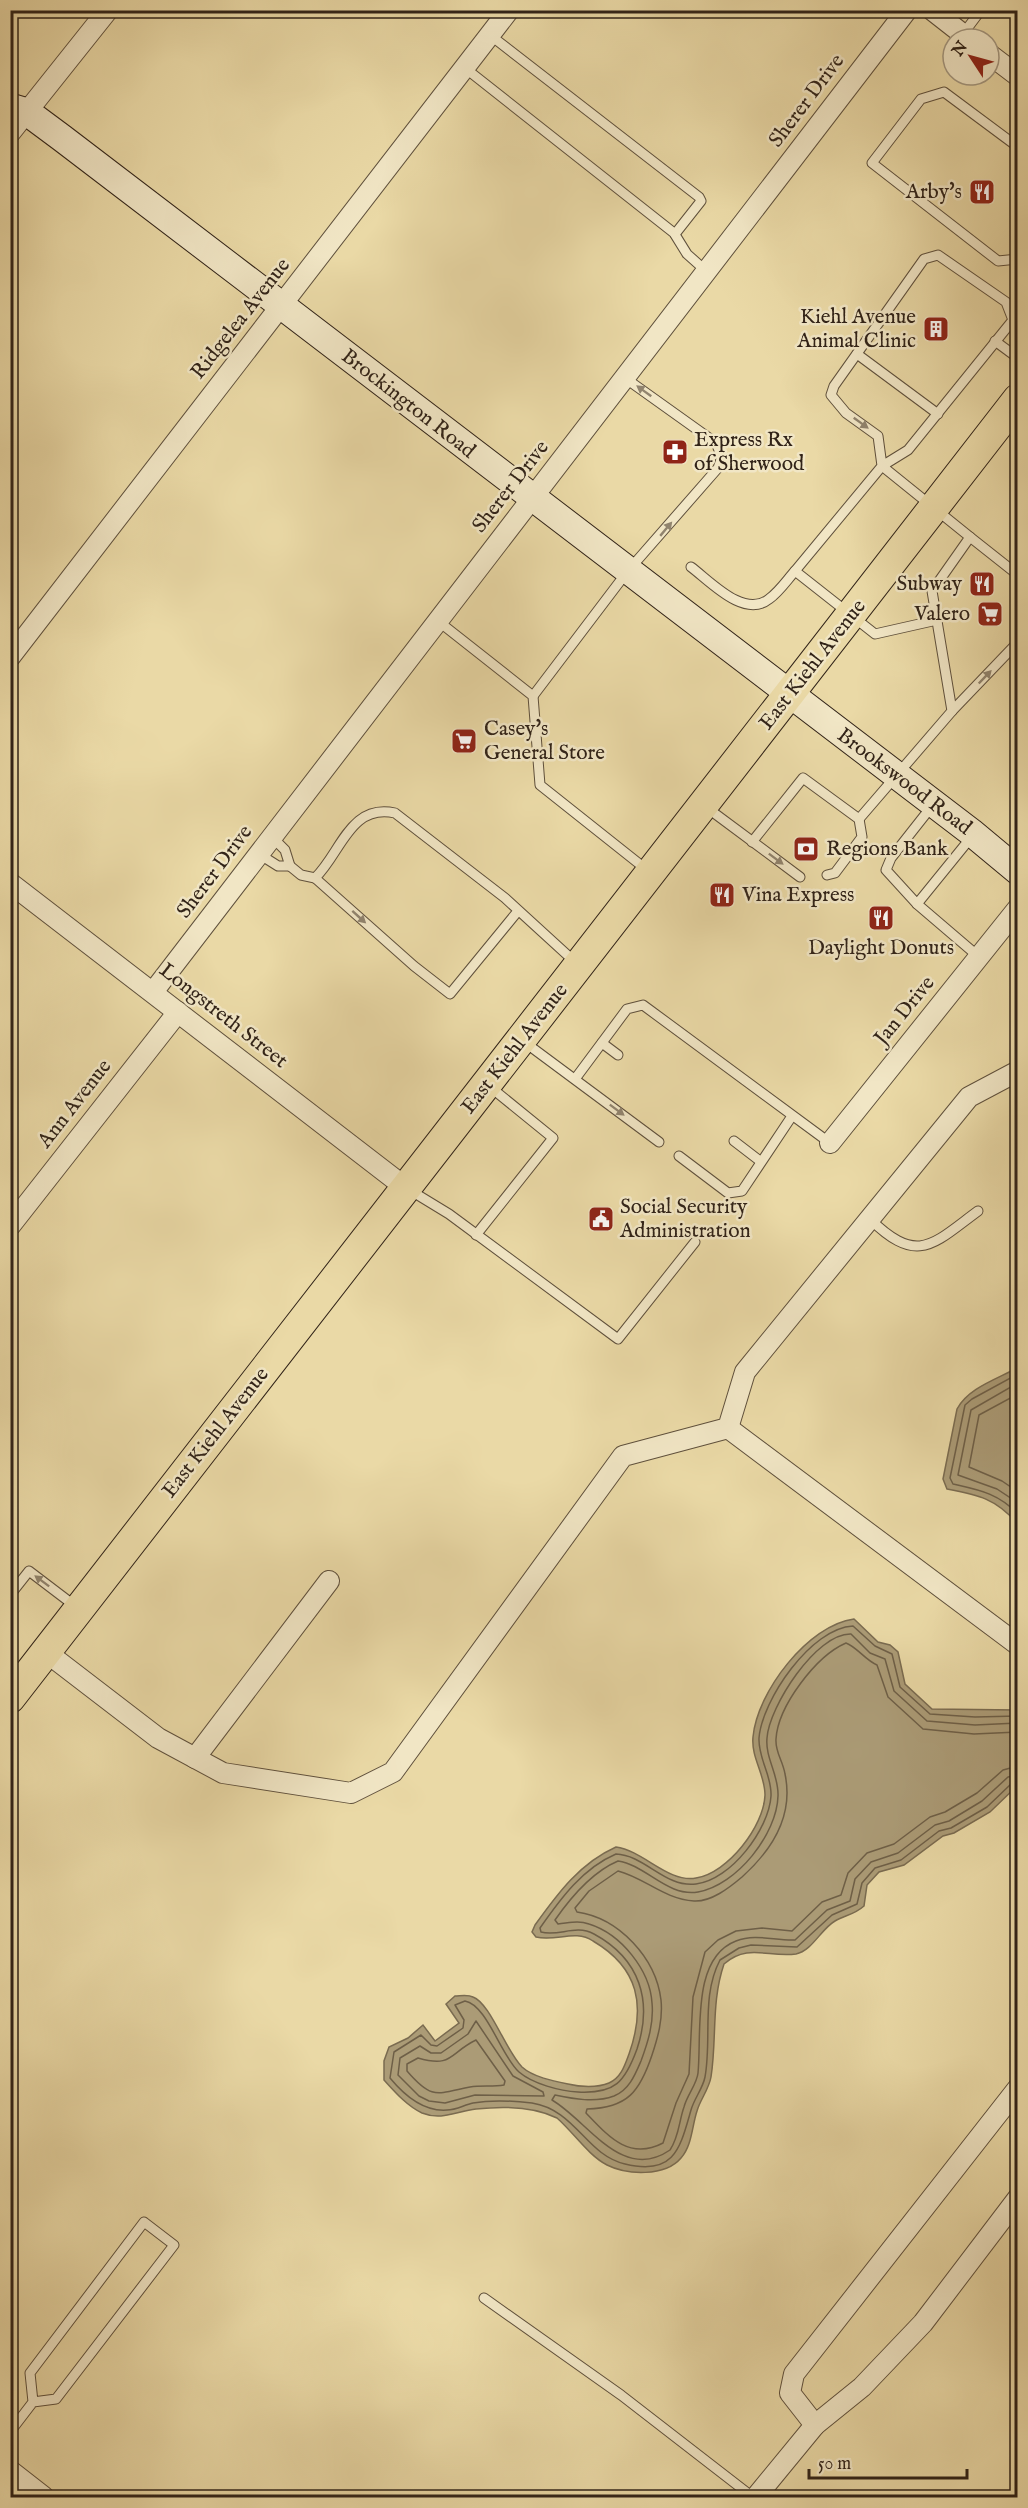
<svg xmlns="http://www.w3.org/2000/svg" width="1028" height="2508" viewBox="0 0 1028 2508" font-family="'IM FELL English',serif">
  <rect width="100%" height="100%" fill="#ead9a6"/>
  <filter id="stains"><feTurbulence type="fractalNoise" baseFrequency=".00333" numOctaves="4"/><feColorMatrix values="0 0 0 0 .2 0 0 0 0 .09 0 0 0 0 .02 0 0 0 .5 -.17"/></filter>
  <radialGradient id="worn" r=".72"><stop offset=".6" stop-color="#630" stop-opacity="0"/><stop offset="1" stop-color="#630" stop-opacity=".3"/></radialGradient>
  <!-- water -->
  <g fill="#ab9b76" stroke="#7a6b50" stroke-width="1.5">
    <path d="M1017,1368V1523C995,1498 978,1495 947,1489L943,1479L957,1409C968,1388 997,1379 1017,1368Z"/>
    <path d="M854,1619L878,1642L890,1645L898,1652L905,1684L932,1709L1017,1710V1786L990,1812L954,1833L943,1836L904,1865L879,1872L867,1885L864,1906C854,1915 845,1915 835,1921C821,1929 812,1951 796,1954C769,1958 748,1943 724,1964C711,2002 717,2039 711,2077C709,2089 700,2100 697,2111C692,2126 692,2146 681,2158C665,2177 627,2175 607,2165C588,2155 574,2133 557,2118C533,2106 503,2106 476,2109C457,2111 442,2121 422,2113C407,2106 395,2092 384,2080V2061L389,2047L408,2038L423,2025L435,2041L459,2023L446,2004L455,1996C460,1996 467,1994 473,1997C490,2003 506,2051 522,2067C533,2077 553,2081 568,2084C580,2087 597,2088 609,2083C621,2078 625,2065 629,2054C646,2006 639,1968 593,1941C575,1929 556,1942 536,1937L532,1932L535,1925C558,1893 580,1863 616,1847C644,1851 668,1883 696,1878C728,1873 764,1826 765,1795C765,1774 751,1758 753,1737C757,1692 808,1625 854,1619Z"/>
  </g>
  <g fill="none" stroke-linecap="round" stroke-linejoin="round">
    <!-- shore -->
    <g stroke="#6e5f47" stroke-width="1.5">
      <path d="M1018,1374L972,1399L965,1405L950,1478L953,1484C979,1490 998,1493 1018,1514"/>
      <path d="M1018,1383L971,1410L958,1475L997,1489L1018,1503"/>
      <path d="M1018,1394L979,1415L969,1467L1002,1481L1018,1492"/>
      <path d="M1018,1716L975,1717L930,1714L900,1687L892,1654L875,1646L853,1626C811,1628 762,1700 759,1738C758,1759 772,1775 771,1796C769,1829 731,1880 696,1884C665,1888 645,1855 616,1854C583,1868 561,1898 540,1928L541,1932C559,1937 575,1924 594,1934C640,1959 653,2001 637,2049C625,2082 615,2094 578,2092C560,2091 533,2084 519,2072C501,2056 487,2005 465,2001L455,2005L464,2020L463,2028L437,2046L431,2045L421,2035L394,2052L390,2078C404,2095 423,2112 447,2110C456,2110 464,2105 473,2103C490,2100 515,2101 532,2103C576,2110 586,2155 625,2164C675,2176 680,2148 691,2110C694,2099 703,2088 705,2077C712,2039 701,1996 720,1960L739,1948L751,1945L797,1947L832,1915L857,1904L862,1883L875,1868L901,1860L939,1831L951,1828L987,1807L1011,1784L1018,1782"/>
      <path d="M1018,1723L975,1725L927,1721L894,1691L885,1659L870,1653L851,1634C816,1633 769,1707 767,1738C765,1758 779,1775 778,1796C777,1834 737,1885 698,1892C667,1897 646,1865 618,1861C592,1872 571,1897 555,1920L558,1924C569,1923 578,1920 589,1924C621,1934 650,1970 652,2003C654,2023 648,2042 641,2061C635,2075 629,2090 614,2096C595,2103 574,2099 555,2095L552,2100C588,2121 622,2183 670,2150C679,2137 679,2121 684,2107C687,2095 697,2084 698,2073C702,2033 691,1958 736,1941C756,1933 775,1941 795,1940L827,1910L850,1901L855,1879L871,1862L898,1853L935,1825L949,1821L982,1801L1008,1777L1018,1775"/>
      <path d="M1018,1732L974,1734L923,1729L888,1697L877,1665C865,1660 857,1647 846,1643C816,1656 778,1706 776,1739C775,1752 783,1761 785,1774C794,1816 772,1850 742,1877C729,1888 711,1902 694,1901C664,1899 645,1878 618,1871L589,1891L575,1908L577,1912C619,1918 656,1958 661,2000C663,2019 658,2037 652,2055C640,2091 628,2108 587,2109L586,2113C608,2136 629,2161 663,2143L676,2103L689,2074L693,1997L705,1952L718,1940L736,1931L762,1928L792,1931L822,1902L841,1895L848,1873L867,1853L894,1844L930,1817L945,1812L977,1793L1003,1770L1018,1766"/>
      <path d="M476,2021L513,2076L543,2092L544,2096L475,2095L445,2103L429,2101L419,2096L398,2075L400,2058L420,2046L431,2053H441L468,2034Z"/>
      <path d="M476,2040L505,2081L504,2085C493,2087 481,2085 470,2087C436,2094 432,2100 407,2071V2064L418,2058C453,2068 449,2053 476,2040Z"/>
    </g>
    <!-- service casing -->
    <g stroke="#5f503c" stroke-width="11">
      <g id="service">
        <path d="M1010,10L1018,16"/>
        <path d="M963,34L981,10"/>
        <path d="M490,35L699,197L701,201L675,234"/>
        <path d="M465,68L674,233L687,254L706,271"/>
        <path d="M1018,147L944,92L921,99L872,163L998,261L1018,259"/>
        <path d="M995,341L1018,358"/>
        <path d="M857,354L938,414"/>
        <path d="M970,537L1018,575"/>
        <path d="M691,567C710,581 744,619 769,599C779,592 787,580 795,571L875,634L937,620"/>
        <path d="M795,571L882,466L908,450L1013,320L1006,302L938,255L924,259L834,386L831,395L846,413L878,436L882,466L970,537L932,591L952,711L859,819"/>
        <path d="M438,621L533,696L540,785L647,870"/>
        <path d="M533,696L627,572L718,468L722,457L716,443L625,378"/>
        <path d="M952,711L1018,642"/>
        <path d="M932,806L891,858L886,870L917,904L973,835"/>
        <path d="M706,807L800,877"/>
        <path d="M752,842L803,778L859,819L862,837L835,873L827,875"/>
        <path d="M259,854L278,866H290L285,850L272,837"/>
        <path d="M290,866L301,875L315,878C341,853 350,803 395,813L505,898L575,962"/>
        <path d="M315,878L414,966L450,994L518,911"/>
        <path d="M917,904L979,957"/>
        <path d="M523,1041L659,1142"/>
        <path d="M602,1043L618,1055"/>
        <path d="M575,1079L627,1009L643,1005L830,1143"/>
        <path d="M734,1141L760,1161"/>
        <path d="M679,1156L728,1193L742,1191L792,1116"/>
        <path d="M408,1189L449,1214L618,1339L695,1242"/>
        <path d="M870,1219C918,1266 933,1244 978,1211"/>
        <path d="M476,1235L553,1138L489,1086"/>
        <path d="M10,1595L29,1571L75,1606"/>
        <path d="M484,2298L621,2395L754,2498"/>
        <path d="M10,2432L33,2402L30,2373L144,2222L174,2245L56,2399L33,2402"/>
      </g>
    </g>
    <!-- minor casing -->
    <g stroke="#5f503c" stroke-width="22">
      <g id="minor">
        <path d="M932,10L969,39"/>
        <path d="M989,54L1018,76"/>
        <path d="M10,133L108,10"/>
        <path d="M10,657L509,10"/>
        <path d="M10,883L406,1188"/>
        <path d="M153,992L907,10"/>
        <path d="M830,1143L1018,908"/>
        <path d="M10,1226L178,1012"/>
        <path d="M728,1428L1018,1645"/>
        <path d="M46,1652L158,1738L223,1773L351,1793L393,1772L623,1456L728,1428L745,1372L969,1097L1018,1071"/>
        <path d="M195,1758L329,1581"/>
        <path d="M815,2425L790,2393L794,2374L1018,2088"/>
        <path d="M755,2498L815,2425L862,2387L923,2323L1018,2198"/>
      </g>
    </g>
    <!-- tertiary casing -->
    <g stroke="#5f503c" stroke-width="26">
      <path id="tertiary" d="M10,2473L42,2498"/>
    </g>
    <!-- secondary casing -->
    <g stroke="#312318" stroke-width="29">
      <path id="secondary" d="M10,107L27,112L62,138L971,832L1018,871"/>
    </g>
    <!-- primary casing -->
    <g stroke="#312318" stroke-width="32">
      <path id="primary" d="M10,1698L1018,399"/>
    </g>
    <!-- service -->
    <use href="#service" stroke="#f1e6c5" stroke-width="9"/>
    <!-- minor -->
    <use href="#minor" stroke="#f1e6c5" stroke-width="20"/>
    <!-- tertiary -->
    <use href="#tertiary" stroke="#f1e6c5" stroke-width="24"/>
    <!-- secondary -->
    <use href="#secondary" stroke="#f1e6c5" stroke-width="27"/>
    <!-- primary -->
    <use href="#primary" stroke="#ead9a6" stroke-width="30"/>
  </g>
  <!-- one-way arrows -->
  <defs><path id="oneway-solid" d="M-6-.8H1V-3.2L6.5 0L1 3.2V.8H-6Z" transform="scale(1.5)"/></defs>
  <g fill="#91846e">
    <use href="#oneway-solid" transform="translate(644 391) rotate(-144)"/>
    <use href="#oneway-solid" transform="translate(861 423) rotate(36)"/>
    <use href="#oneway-solid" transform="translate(666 529) rotate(-50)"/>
    <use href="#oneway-solid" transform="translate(985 677) rotate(-46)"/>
    <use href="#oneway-solid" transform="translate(776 859) rotate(37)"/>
    <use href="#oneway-solid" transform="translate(359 917) rotate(42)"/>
    <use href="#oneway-solid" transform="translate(617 1110) rotate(37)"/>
    <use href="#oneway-solid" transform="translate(42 1581) rotate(-143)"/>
  </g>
  <!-- icons -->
  <defs>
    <g id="restaurant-square" transform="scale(1.35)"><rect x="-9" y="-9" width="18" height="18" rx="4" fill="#8f2418" stroke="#f1e6c5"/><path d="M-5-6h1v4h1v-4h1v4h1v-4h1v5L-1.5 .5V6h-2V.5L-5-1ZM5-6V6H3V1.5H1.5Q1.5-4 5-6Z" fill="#fff"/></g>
    <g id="building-square" transform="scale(1.35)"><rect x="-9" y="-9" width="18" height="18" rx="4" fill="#8f2418" stroke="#f1e6c5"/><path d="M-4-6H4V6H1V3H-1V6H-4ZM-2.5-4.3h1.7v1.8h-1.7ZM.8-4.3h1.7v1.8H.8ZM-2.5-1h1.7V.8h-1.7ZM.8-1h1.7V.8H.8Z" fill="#fff"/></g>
    <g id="pharmacy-square" transform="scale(1.35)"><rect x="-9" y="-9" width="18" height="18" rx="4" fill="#8f2418" stroke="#f1e6c5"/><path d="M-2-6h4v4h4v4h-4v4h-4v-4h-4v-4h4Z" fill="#fff"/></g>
    <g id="supermarket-square" transform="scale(1.35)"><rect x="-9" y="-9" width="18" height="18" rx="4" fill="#8f2418" stroke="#f1e6c5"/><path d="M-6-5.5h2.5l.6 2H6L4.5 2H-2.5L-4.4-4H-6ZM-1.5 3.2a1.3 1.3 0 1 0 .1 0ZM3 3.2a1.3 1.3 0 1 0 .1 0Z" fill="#fff"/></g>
    <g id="bank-square" transform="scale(1.35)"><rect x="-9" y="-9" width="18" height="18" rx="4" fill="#8f2418" stroke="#f1e6c5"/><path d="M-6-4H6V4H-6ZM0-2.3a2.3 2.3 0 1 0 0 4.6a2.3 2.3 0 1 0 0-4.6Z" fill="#fff"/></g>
    <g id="civic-square" transform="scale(1.35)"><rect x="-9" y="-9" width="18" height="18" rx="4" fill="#8f2418" stroke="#f1e6c5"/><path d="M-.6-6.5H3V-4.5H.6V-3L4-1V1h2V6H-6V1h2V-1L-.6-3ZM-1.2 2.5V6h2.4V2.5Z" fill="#fff"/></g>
  </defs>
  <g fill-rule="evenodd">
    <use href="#restaurant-square" x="982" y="192"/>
    <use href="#building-square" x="936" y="329"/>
    <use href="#pharmacy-square" x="675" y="452"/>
    <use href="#restaurant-square" x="982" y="584"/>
    <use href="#supermarket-square" x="990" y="614"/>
    <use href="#supermarket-square" x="464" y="741"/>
    <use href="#bank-square" x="806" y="849"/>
    <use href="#restaurant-square" x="722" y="895"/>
    <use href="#restaurant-square" x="881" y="918"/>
    <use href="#civic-square" x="601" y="1219"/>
  </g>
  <g text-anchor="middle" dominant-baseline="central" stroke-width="5" stroke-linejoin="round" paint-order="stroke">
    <!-- street labels -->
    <g font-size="21" fill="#312318" stroke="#f1e6c5">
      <text transform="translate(807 101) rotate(-53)">Sherer Drive</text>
      <text transform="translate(241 319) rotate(-52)">Ridgelea Avenue</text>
      <text transform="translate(408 404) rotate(38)">Brockington Road</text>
      <text transform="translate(511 487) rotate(-52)">Sherer Drive</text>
      <text transform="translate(813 665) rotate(-52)">East Kiehl Avenue</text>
      <text transform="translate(904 782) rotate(37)">Brookswood Road</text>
      <text transform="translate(215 872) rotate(-53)">Sherer Drive</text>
      <text transform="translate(905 1011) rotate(-51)">Jan Drive</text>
      <text transform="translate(223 1016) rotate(38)">Longstreth Street</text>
      <text transform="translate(515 1049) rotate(-52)">East Kiehl Avenue</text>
      <text transform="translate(75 1104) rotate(-52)">Ann Avenue</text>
      <text transform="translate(216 1433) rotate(-52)">East Kiehl Avenue</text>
    </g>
    <!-- poi labels -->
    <g font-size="21" fill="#312318" stroke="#f1e6c5" text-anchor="start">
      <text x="962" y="192" text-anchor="end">Arby's</text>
      <text x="916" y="317" text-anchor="end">Kiehl Avenue<tspan x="916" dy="24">Animal Clinic</tspan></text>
      <text x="694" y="440">Express Rx<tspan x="694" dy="24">of Sherwood</tspan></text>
      <text x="962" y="584" text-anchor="end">Subway</text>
      <text x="970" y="614" text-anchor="end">Valero</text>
      <text x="484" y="729">Casey's<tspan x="484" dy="24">General Store</tspan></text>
      <text x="826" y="849">Regions Bank</text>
      <text x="742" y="895">Vina Express</text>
      <text x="881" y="948" text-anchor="middle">Daylight Donuts</text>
      <text x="620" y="1207">Social Security<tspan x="620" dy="24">Administration</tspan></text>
    </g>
  </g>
  <!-- margin -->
  <rect width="1028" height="2508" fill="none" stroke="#ead9a6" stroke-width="36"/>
  <rect x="12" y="12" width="1004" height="2484" fill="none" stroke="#312318" stroke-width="3"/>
  <rect x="18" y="18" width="992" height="2472" fill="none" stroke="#312318" stroke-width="1.5"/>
  <!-- north arrow -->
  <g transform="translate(971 57) rotate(306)"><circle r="28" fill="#f1e6c5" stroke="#a49880" stroke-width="1.5"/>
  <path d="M0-4.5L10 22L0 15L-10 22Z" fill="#8f2418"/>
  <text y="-9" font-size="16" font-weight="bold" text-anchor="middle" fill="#312318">N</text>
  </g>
  <!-- scale -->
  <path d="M809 2469v9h158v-9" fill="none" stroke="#312318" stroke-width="3"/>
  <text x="818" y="2469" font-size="18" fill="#312318" stroke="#f1e6c5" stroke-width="4.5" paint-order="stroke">50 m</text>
  <rect width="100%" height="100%" filter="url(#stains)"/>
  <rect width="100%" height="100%" fill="url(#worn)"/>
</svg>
